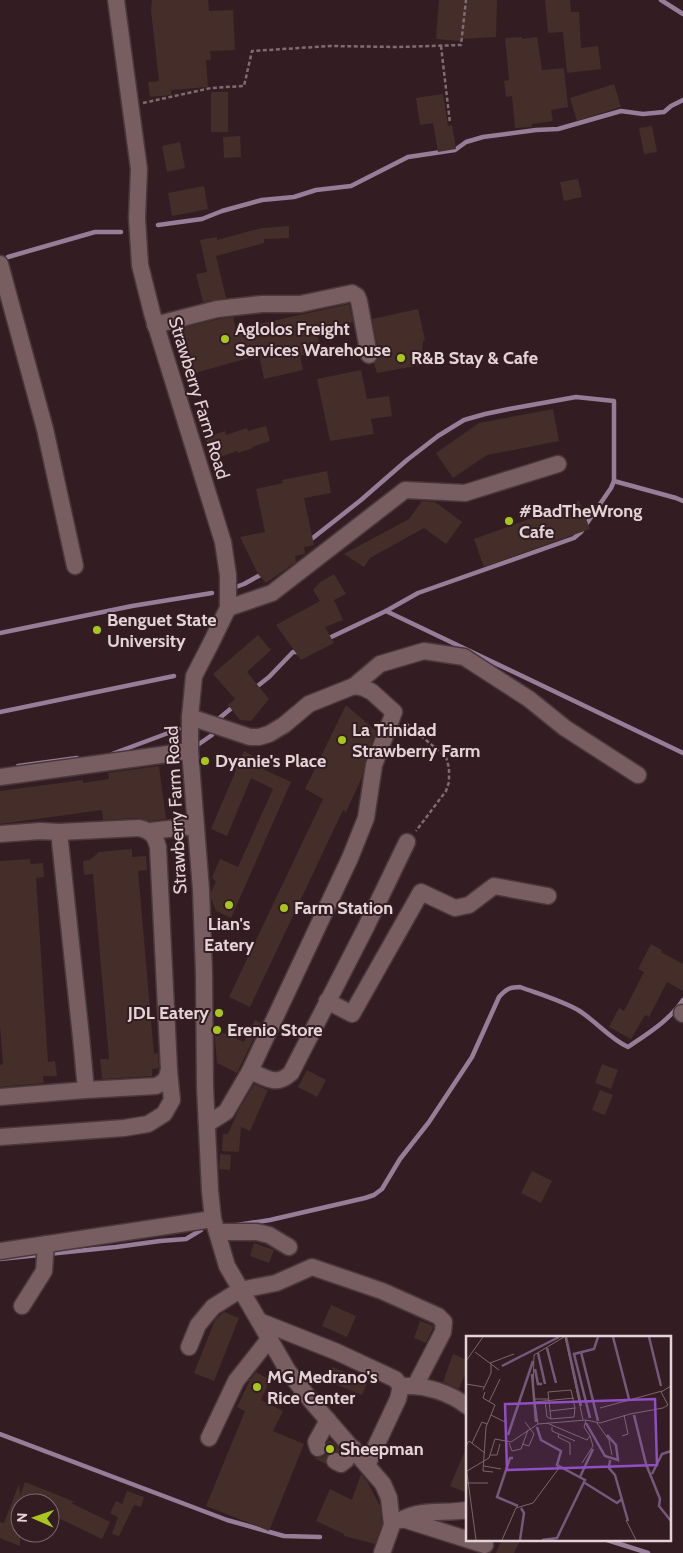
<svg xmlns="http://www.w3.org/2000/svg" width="683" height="1553" viewBox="0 0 683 1553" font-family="Cabin,sans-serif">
  <rect width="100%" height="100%" fill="#341d22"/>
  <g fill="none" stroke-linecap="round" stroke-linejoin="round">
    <!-- stream -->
    <g stroke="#977d97" stroke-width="4.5">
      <path d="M661,0L683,14"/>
      <path d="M158,225L202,219L222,211L262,200L294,197L316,190L351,186L408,157L455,150L466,142L483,137L536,130L558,129L621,111L643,114L664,112L671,106L683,100"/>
      <path d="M8,257L95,232H121"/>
      <path d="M614,481L676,498L683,501"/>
      <path d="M309,541L361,500L407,460L438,436L464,420L485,414L509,409L576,397L614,401V481L611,488L581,532L574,538L418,593L386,611L327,639"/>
      <path d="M233,588L244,584L264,573"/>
      <path d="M386,611L683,753"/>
      <path d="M0,633L132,606L212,593"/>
      <path d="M255,688L269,677L293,652H300"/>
      <path d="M0,712L174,676"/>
      <path d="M216,721L234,706"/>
      <path d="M199,744L212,735"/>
      <path d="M112,754L179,729"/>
      <path d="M18,766L77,758"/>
      <path d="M237,1225L270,1220L365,1198L374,1195L382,1189L400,1159L429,1122L472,1057L499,997C506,989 510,987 520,987C539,994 560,1000 578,1010C596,1021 610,1039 628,1047C647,1034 670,1020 683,1000"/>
      <path d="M0,1259L116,1247L160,1241L186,1239L201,1230"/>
      <path d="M0,1434L227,1520L284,1536L320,1537"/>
      <path d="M604,1539L648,1553"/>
    </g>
  </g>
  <!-- building -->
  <g fill="#452d29">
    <path d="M152,0H208L209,11L233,10L235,50L210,51L211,60H206L208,87L171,90V95L150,97L148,82L159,81L151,11Z"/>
    <path d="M439,0H497L496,37L461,39V41L436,39Z"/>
    <path d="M545,0H570L571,12H579L581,48L598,46L601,69L567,73L563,32L548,33Z"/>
    <path d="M522,37V39L537,37L542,70L564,68L568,107L551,110L553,121L532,124V127L515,128L512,96L506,97L504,81L509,80L505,38Z"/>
    <path d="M614,84L621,107L577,121L570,98Z"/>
    <rect x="211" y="92" width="17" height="40"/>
    <path d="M443,94L448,126L452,125L456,149L438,152L433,123L420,125L416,98Z"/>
    <path d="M652,126L657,152L644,154L639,128Z"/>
    <path d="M240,136L241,157L224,158L223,137Z"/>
    <path d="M180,142L185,168L167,172L162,146Z"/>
    <path d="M578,179L582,197L564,201L560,182Z"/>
    <path d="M204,186L208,209L172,216L168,193Z"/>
    <path d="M289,226V238L264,239V243L216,256L226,298L203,302L196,274L207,272L200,240L217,237V240L262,228Z"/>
    <path d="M349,304L353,322L316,330L321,350L300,356L303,370L264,379L259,355L188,375L174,330L219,319L233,317L236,329Z"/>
    <path d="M418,309L425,340L423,341L421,365L377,373L374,363L378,359L379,353L372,319Z"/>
    <path d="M361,370L367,399L389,396L392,416L371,419L374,434L330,441L317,379Z"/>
    <path d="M553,409L559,441L487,455L453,478L436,453L479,423Z"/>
    <path d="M266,426L270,441L252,447L253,448L238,453L237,451L212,460L205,438L225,431L226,435L247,428L248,431Z"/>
    <path d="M327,471L331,493L304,498L314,545L304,547L305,554L295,556L296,562L266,583L258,574L240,537L265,532L256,489L283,483L282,480Z"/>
    <path d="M422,501L435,502L462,522L446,544L424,528L370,558L364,567L344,554L409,519Z"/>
    <path d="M579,501L590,529L484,567L474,539Z"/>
    <path d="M334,574L346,594L334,600L343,620L325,627L334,643L301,660L276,625L320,601L313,590L319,583Z"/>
    <path d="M258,635L271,650L247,672L269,699L251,721L240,720L228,705L235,699L213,674Z"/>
    <path d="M346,705L376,731L365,762L362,777L346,812L343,810L250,1007L229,997L323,799L305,789Z"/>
    <path d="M244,751L266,763L263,769L291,782L231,918L216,911L211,898V892L216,882L212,877L220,859L238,867L273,789L251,778L227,836L211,829L236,770L235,769Z"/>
    <path d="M159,766L166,819L150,821L138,818L103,820L102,810L0,824V791L83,780V783L109,779L108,773Z"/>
    <path d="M132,849V857L146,856L147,870L138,871L154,1054L158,1053L159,1068L152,1069V1076L102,1079L100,1059H109L93,874L84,875L83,861L90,860L99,852Z"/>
    <path d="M30,859L31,864L43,863L44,877L36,878L48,1062L55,1061L57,1076H43L44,1083L0,1087V1065L3,1064L0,1026V861Z"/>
    <path d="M651,944L662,950L661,952L683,964V991L667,982L649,1017L645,1015L631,1039L609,1027L619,1008L624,1011L644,972L638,969Z"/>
    <path d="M255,1020L261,1023L237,1073L217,1063L214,1029L244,1042Z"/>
    <path d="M602,1064L618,1070L611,1089L595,1083Z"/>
    <path d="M307,1070L326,1080L317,1097L298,1087Z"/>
    <path d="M254,1084L268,1090L250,1131L241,1127L239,1152L222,1151L223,1134H228L238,1111Z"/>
    <path d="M600,1090L613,1095L605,1115L592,1110Z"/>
    <path d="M220,1154L231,1155L230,1170L219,1169Z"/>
    <path d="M532,1171L552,1181L541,1203L521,1193Z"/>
    <path d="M254,1243L274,1250L269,1263L250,1256Z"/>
    <path d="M331,1305L356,1316L347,1337L322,1326Z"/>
    <path d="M224,1312L239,1318L214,1381L194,1373L215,1320Z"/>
    <path d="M420,1321L434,1326L426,1343L414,1338Z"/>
    <path d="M453,1354L467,1360V1370L459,1389L443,1382Z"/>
    <path d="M332,1367L368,1381L362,1395L327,1381Z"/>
    <path d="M256,1372L270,1380L261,1400L283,1411L273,1431L304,1444L269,1531L206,1506L245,1411L237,1407L250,1380Z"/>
    <path d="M329,1440L334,1443L340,1450L339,1452L334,1451L329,1453L326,1457V1464L314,1458H321L326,1454L328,1450L327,1443Z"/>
    <path d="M467,1446V1493L450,1486Z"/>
    <path d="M361,1474L367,1481L380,1506L382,1524L375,1544L344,1536V1534L316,1521L330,1489L352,1500Z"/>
    <path d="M25,1482L75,1502L71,1503L110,1522L102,1539L50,1514V1503H20V1546L0,1538V1522L4,1523L19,1484L20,1496Z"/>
    <path d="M127,1491L144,1497L141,1507L134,1505L119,1536L112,1534L118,1517L110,1513L116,1501L122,1504Z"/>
    <path d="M502,1539H521L514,1553H496Z"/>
  </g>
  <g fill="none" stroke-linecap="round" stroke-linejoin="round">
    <!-- minor casing -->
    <g stroke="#4a383c" stroke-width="19">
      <g id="minor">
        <path d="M116,0L139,169L137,218L140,265L152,313L223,542L228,575V608L211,643L194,676L190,717V751L201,890L204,973L205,1087L210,1191L213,1219L227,1266L288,1371L312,1402L383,1484L389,1498L392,1525L382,1553"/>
        <path d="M0,264L45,429L75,566"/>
        <path d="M155,325L217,309L262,304H300L352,293L357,296L359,301L369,355"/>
        <path d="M228,608L272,593L405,490L465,493L558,464"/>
        <path d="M354,686L380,664L424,651L464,657L529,699L565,728L638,775"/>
        <path d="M190,717L250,737H259L269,734L284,725L309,704L354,686L364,688L372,692L394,712L374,765L366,818L350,858L250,1071L226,1112L207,1124"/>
        <path d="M0,777L190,751"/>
        <path d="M150,831L196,826"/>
        <path d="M59,832L139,828C151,831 155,835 158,847L169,1069C167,1079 165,1082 156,1086L86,1090"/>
        <path d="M0,834L40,831L59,832L81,1037L86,1090L0,1097"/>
        <path d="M327,1001L352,1014L421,892L455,908L469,905L494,886L548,896"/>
        <path d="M682,1013L683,1014"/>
        <path d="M250,1071C267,1078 276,1087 291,1073L365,929L407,842"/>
        <path d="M0,1137L124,1128L148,1124L164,1114L172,1100L169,1071"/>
        <path d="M217,1232H257L269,1235L289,1247"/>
        <path d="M0,1251L213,1219"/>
        <path d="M22,1306L44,1271L46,1244"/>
        <path d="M259,1321L337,1352L395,1379L401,1386L398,1399L367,1465"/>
        <path d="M189,1347L198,1325L213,1307L240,1290L276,1283L312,1267L382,1291L438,1316L444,1322L443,1332L415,1386"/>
        <path d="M405,1386C426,1385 450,1393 467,1406"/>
        <path d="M209,1438L236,1381L270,1338"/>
        <path d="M318,1448L316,1442L328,1420"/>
        <path d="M335,1461L341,1464L346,1460L353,1448"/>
        <path d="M403,1519L485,1545"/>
        <path d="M401,1520C422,1508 444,1514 467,1510"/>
      </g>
    </g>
    <!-- path -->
    <g stroke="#806c70" stroke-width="2.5" stroke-dasharray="4 2.5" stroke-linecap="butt">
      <path d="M441,46L450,123"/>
      <path d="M143,103L211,88L244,86L252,51L330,46L398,47L461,45L466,0"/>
      <path d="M406,723L446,757L449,768V782L446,791L416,831"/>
    </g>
    <!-- minor -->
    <use href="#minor" stroke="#785d61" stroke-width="16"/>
  </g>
  <!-- markers -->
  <g fill="#a8c71d" stroke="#341d22" stroke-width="2">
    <circle cx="225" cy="339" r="5"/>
    <circle cx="401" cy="358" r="5"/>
    <circle cx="509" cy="521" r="5"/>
    <circle cx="97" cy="630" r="5"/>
    <circle cx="342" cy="740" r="5"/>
    <circle cx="205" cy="761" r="5"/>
    <circle cx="229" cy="905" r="5"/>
    <circle cx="284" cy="908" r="5"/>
    <circle cx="219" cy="1013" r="5"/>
    <circle cx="217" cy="1030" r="5"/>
    <circle cx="257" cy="1387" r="5"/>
    <circle cx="330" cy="1449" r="5"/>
  </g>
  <g text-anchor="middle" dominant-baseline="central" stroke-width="4" stroke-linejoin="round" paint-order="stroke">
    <!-- poi labels -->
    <g font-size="18" font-weight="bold" fill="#e4d4d7" stroke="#341d22" text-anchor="start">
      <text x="235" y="329">Aglolos Freight<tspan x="235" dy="21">Services Warehouse</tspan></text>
      <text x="411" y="358">R&amp;B Stay &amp; Cafe</text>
      <text x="519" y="511">#BadTheWrong<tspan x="519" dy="21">Cafe</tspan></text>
      <text x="107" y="620">Benguet State<tspan x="107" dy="21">University</tspan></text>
      <text x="352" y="730">La Trinidad<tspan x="352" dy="21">Strawberry Farm</tspan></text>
      <text x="215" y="761">Dyanie's Place</text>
      <text x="294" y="908">Farm Station</text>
      <text x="229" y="924" text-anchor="middle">Lian's<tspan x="229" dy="21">Eatery</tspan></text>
      <text x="209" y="1013" text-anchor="end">JDL Eatery</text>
      <text x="227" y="1030">Erenio Store</text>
      <text x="267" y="1377">MG Medrano's<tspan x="267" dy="21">Rice Center</tspan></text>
      <text x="340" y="1449">Sheepman</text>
    </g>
    <!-- street labels -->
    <g font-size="18" fill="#e4d4d7" stroke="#341d22">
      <text transform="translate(199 398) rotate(73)">Strawberry Farm Road</text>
      <text transform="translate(176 810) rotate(-93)">Strawberry Farm Road</text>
    </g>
  </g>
  <!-- overview -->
  <g transform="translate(466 1336)">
    <rect width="205" height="205" fill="#341d22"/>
    <path fill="none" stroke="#76587b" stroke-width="2.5" d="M100,1L115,70M147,1L163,63M183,1L195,50M81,12L90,47M115,16L132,85M72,17L79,48M36,30L93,1M69,33L72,48H76M66,38L70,86M168,79L180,128L194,163L193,170L205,185M124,82L108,18L128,13L132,1M120,87L139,120L152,124L150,109L141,99M71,91L75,104L95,115L91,129L119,144L91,202L76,204M42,99L67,25M47,122H44L31,161L52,170M144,124L143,132L149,139L162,185M186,138L196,118L205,115M114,141L127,113M119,147L151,167L156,163M54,204L58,177L55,172"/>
    <path fill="none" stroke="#7a666a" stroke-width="1" d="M99,1L117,84M9,16L33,34M0,25L17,1M24,27L48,18M0,48L18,51M17,54L25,37V28M105,54L109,72L84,75L82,56ZM19,56L17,62L29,69L20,91L17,135L27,136M67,63H83M79,65L81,81L85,83M23,66L34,43M68,66L108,62M134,72L196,55M84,75L85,83L108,81L109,72M25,79L39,86M81,87L121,104L124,100L118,91L120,84M131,87L143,104L146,119M72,88L67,52L68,19L98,1M86,91V95L109,105M93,98L92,101L104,107V119M156,100L162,98L158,79M6,107L16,86L21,88M43,107L46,115L55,113L62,94M56,108L63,110L68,98L59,86M0,110L3,105L19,117M24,119H31L34,108M116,127L127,110L124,100M0,130L10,204M18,130L35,133M1,135L23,122L29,103L45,106L72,88L120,84L134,87L164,78L197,72L202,69L195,56L205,50M0,147H22M160,184L170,204M36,204L50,172L67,167L93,132"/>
    <path fill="#904ec4" fill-opacity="0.15" stroke="#904ec4" stroke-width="2.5" d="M189,63L191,129L41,134L39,68Z"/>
    <rect width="205" height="205" fill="none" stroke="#e4d4d7" stroke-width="2.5"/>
  </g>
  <!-- north arrow -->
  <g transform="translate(35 1518) rotate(272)"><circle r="24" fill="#341d22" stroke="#7a666a"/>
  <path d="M0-4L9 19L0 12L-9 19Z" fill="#a8c71d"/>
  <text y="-8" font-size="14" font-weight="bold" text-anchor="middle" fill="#e4d4d7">N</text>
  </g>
</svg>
